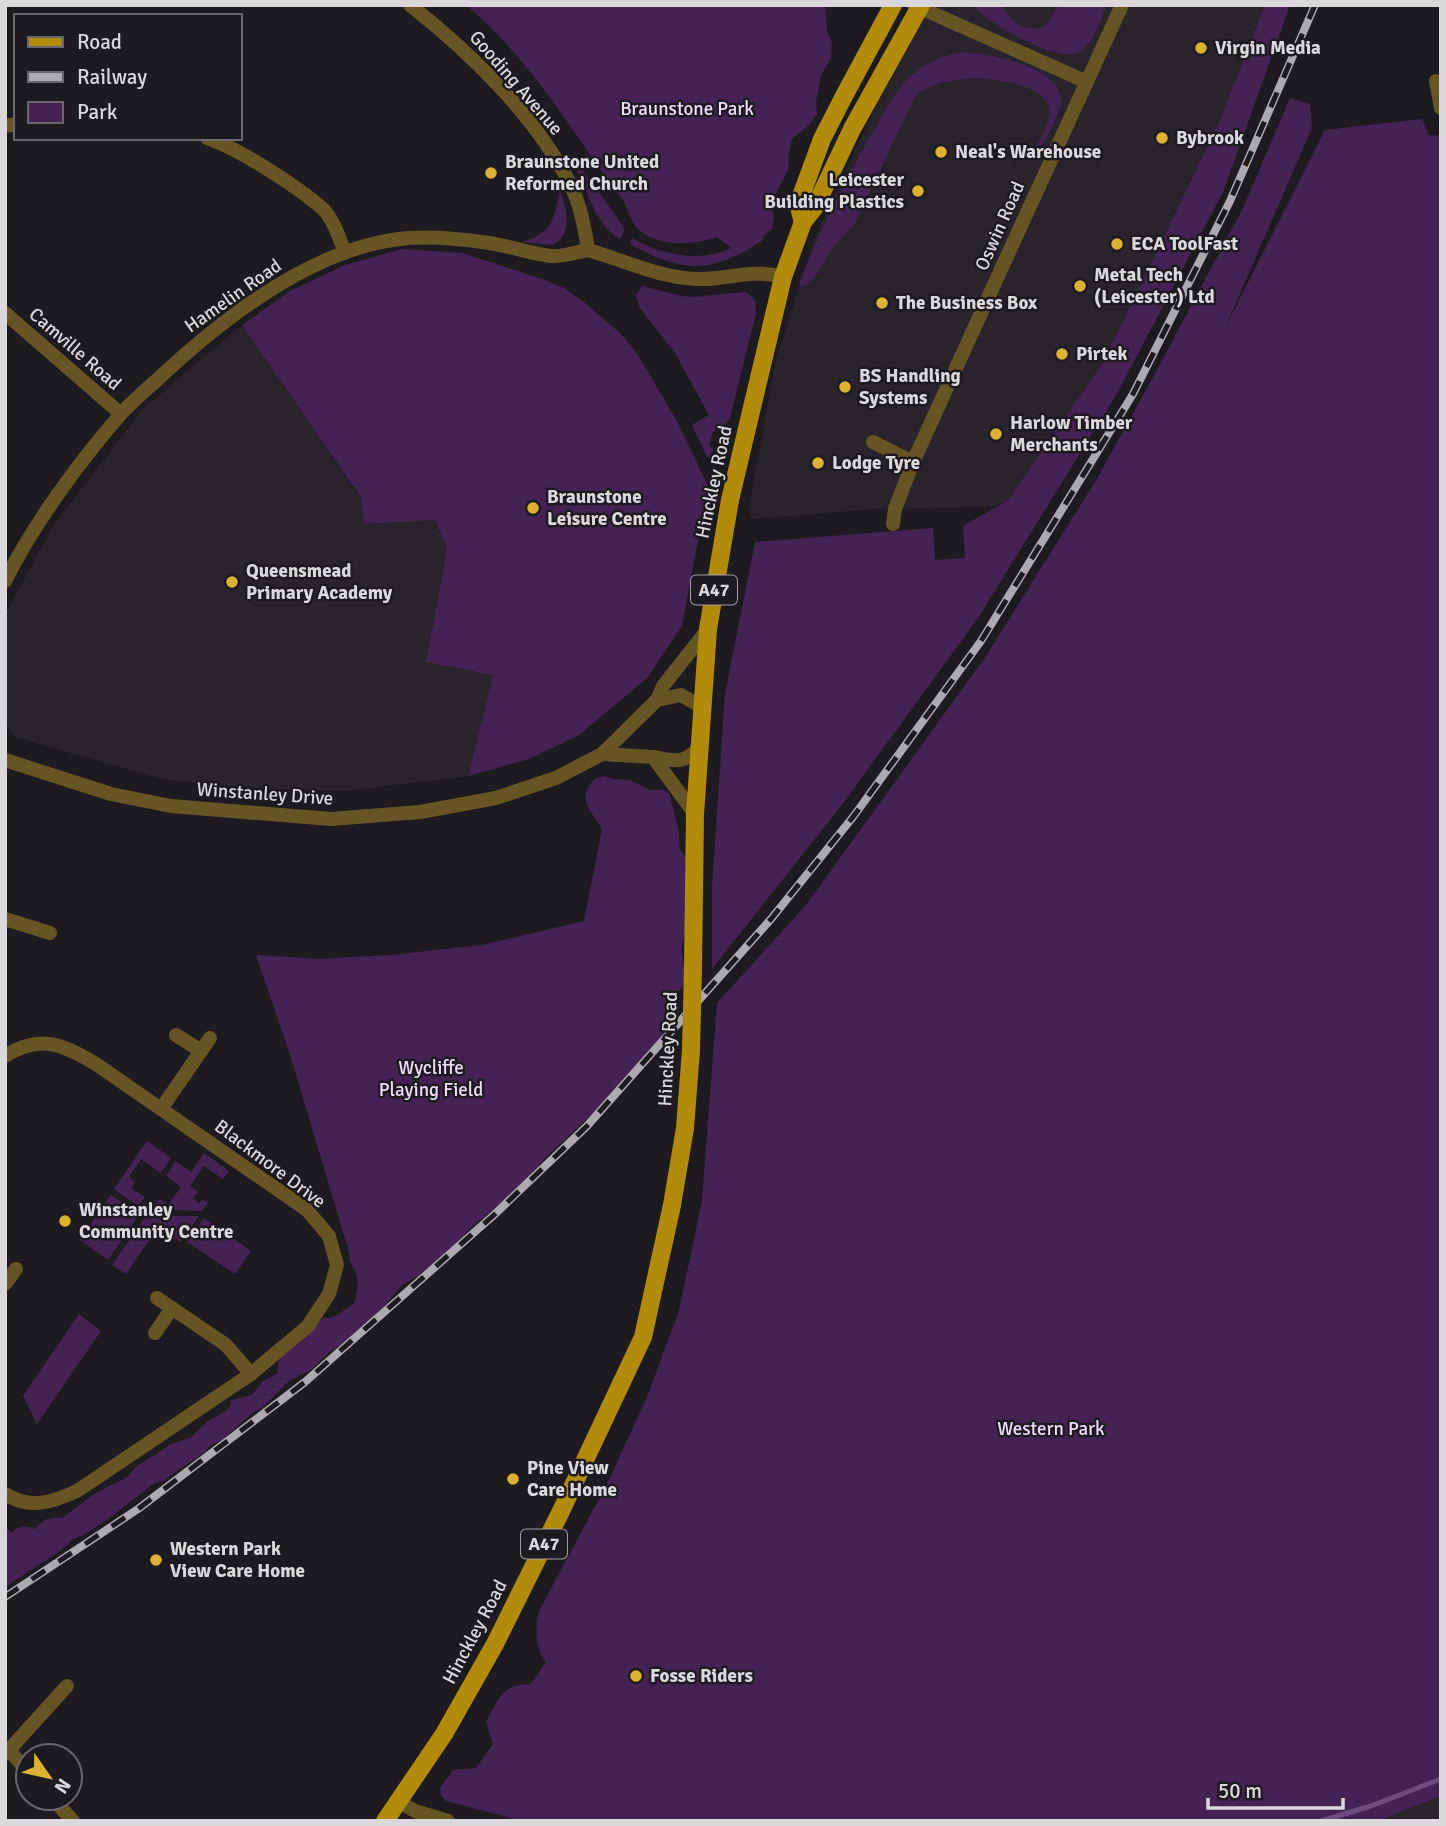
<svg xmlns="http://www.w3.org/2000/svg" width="1446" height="1826" viewBox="0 0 1446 1826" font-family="Signika,sans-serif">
  <rect width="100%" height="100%" fill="#1e1b20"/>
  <!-- built -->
  <g fill="#29232c">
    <path d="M932,5H1265L1218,125L1102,364L1007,501L995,506L875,509L752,519L749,509L775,364L814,240L878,101Z"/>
    <path d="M242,325L360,497L364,524L435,520L447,549L426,662L493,675L468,776L344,791L242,788L162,779L16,737L5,725V615L53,526L143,409Z"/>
    <path d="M1441,1767V1821H1327Z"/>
  </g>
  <!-- green -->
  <g fill="#442354">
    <path d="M466,5H825L827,31L832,42L831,58L821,76L816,101L817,114L809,125L792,139L788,156L789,168L771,203L774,216L772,229L764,235L763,240C712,274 684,274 630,244L632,238C660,255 701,263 731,248L717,237C694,245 657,248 637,228C632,221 628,212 625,204C623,198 617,192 613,187C568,124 526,55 466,5Z"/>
    <path d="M973,5H1003C1007,19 1024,32 1040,28C1049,25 1054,13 1058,5H1107C1100,19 1094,44 1079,52C1058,64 987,23 973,5Z"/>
    <path d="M1265,5H1290L1224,190L1118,392L978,618L841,806L712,969V887L725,694L755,542L933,528L935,560L965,558L963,526L1007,501L1102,364L1218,125Z"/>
    <path d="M962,52C988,53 1066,68 1061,103C1058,119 1043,143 1035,158L1029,160C1036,146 1050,126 1049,110C1047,75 935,67 914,99L852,229L850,228C844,237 837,242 831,250C821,263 818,281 801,287L799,283C821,229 847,175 877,125C887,107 898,86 914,73C927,62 945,55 962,52Z"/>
    <path d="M1290,98L1310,104L1312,128L1225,328L1325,130L1422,119L1429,135L1441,136V1796L1377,1821H522L446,1801L441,1796L440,1788L453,1770L476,1768L493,1744L486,1722C499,1700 501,1683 530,1685L546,1662C534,1646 535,1630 539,1611L606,1486L647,1397L679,1311L702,1200L717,1003L806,905L986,656L1098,477L1157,370L1243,208Z"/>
    <path d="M581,168L624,227V231L620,239C595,224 590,196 577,171Z"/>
    <path d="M560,190C566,208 574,234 553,245L521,242C554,234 554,216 560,190Z"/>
    <path d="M402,249L462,253L542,279L564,288L584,302L622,335L638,355L678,423L708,486L682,626L647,678L579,735L529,759L468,776L493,675L426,662L447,549L435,520L364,524L360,496L242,325L290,291L345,265Z"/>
    <path d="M642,286L681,296L693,297L746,292C755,298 756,302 756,313L730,418L722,427L713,432L709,446L713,448L712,459L707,457L692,425L709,415L675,353L640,308L636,296Z"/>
    <path d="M603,776L614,779L630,780L650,790H662L669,793L678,828L680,849L687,859L686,926L681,950L687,979L678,993V1017L645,1060L620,1083L612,1096L547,1156L524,1184L467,1231L458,1244L447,1252L440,1263L401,1286L377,1315L355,1332L348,1340L328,1353L311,1370L289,1381L263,1407L252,1413L222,1440L210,1445L205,1452L164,1480L153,1484L108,1519L85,1534L73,1539L60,1551L5,1587V1526L11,1533C19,1525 25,1526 35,1529C43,1519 49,1517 62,1518L94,1494L127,1477L137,1466L171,1444L190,1438L208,1421L226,1411L231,1405V1400L252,1395L263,1381L278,1373C274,1346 310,1336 323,1318C339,1319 342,1309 354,1304C357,1293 360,1280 354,1269C351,1262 349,1260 349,1252L289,1051L256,955L318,959L390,955L482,945L584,921L602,829C592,811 576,801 594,779Z"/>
    <path d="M147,1141L171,1158L161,1173L141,1159L129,1177L135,1182L131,1188L145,1197L138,1206L114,1189Z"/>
    <path d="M204,1153L229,1171L223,1179L204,1166L190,1186L198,1192L193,1198L199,1203L203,1199L208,1203L202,1211L143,1209L149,1200L156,1204L160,1199L169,1204L181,1187L166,1176L175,1161L191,1172Z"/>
    <path d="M111,1195L140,1214L108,1260L80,1240Z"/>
    <path d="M146,1216H199L181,1242L158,1227L126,1274L112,1265Z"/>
    <path d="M204,1218L251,1251L235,1274L187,1242Z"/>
    <path d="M79,1314L101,1331L37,1424L23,1396Z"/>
  </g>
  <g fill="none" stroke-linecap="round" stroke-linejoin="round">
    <!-- stream -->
    <path stroke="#6e4a81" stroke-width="5" d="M1321,1821L1371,1806L1441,1779"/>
    <!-- minor -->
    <g stroke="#665425" stroke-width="14">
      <path d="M410,5C471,53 538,118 572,188C581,207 585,229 588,250C623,260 660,278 697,279C729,280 750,268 783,277"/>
      <path d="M914,5L1087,82"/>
      <path d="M1436,81L1441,108"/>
      <path d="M5,126L16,124"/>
      <path d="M207,138C238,148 298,187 323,209C334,220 339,238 345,252"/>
      <path d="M5,313L121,414"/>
      <path d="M873,442L913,462"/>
      <path d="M893,524L895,509L913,462L1122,5"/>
      <path d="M5,581C33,525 79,462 120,415C131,402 146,390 158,379C224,317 317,245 409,238C435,236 463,239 489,243C510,246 531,254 551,256C563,257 577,252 588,250"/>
      <path d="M657,700L681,695L702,707"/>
      <path d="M653,757C675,761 684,765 699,747"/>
      <path d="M5,760L111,794L171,806L331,819L420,812L496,798L556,778L602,754"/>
      <path d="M695,814L653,757L602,754L657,700L663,686L708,629"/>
      <path d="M5,919L50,933"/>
      <path d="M176,1035L201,1051"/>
      <path d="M5,1056C40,1034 63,1044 96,1064L307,1210L329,1236L337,1265L329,1294L308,1326L251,1374L77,1491C53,1502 30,1510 5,1494"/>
      <path d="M161,1109L210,1038"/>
      <path d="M5,1284L16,1269"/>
      <path d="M157,1298L226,1345L251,1374"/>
      <path d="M155,1333L172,1308"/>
      <path d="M9,1750L67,1686"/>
      <path d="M5,1754L9,1750L28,1772"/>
      <path d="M52,1798L73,1821"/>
      <path d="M399,1802L415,1811L448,1821"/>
    </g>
    <!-- primary -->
    <g stroke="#b28b0d" stroke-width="18">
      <path d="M803,222L798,204L822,139L844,96L893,5"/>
      <path d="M693,968L695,814L708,629L730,500L783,277L803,222L815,207L852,129L921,5"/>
      <path d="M385,1821L444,1734L495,1644L562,1509L643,1337L672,1205L685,1128L691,1050"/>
    </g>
    <!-- rail casing -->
    <g stroke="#acaaae" stroke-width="8">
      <path id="rail" d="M5,1597L138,1509L305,1382L495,1214L587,1126L771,919L853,817L981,641L1133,394L1230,201L1315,5"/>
    </g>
    <!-- rail -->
    <use href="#rail" stroke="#1e1b20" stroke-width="5" stroke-dasharray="16" stroke-linecap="butt"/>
    <!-- primary-bridge -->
    <path stroke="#b28b0d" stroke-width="18" d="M691,1050L693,968"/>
  </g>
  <!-- markers -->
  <g fill="#ddb133" stroke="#1e1b20" stroke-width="2.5">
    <circle cx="1201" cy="48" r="7"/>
    <circle cx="1162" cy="138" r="7"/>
    <circle cx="941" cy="152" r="7"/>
    <circle cx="491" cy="173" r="7"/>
    <circle cx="918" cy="191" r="7"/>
    <circle cx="1117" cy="244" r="7"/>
    <circle cx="1080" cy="286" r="7"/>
    <circle cx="882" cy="303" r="7"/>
    <circle cx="1062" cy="354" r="7"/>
    <circle cx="845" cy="387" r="7"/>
    <circle cx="996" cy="434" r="7"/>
    <circle cx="818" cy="463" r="7"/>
    <circle cx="533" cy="508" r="7"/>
    <circle cx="232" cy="582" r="7"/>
    <circle cx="65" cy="1221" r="7"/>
    <circle cx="513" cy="1479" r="7"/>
    <circle cx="156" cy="1560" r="7"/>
    <circle cx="636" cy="1676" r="7"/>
  </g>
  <g text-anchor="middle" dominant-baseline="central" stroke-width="5" stroke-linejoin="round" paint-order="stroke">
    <!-- shield labels -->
    <g fill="#1e1b20" stroke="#a29fa3" stroke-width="2">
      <rect x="691" y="575.5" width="46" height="29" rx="5"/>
      <rect x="521" y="1529.5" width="46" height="29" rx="5"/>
    </g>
    <g font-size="18" font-weight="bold" fill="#dad8db">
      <text x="714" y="590">A47</text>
      <text x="544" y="1544">A47</text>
    </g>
    <!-- poi labels -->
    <g font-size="19" font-weight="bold" fill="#dad8db" stroke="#1e1b20" text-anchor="start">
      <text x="1215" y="48">Virgin Media</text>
      <text x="1176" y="138">Bybrook</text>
      <text x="955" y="152">Neal's Warehouse</text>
      <text x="505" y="162">Braunstone United<tspan x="505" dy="22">Reformed Church</tspan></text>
      <text x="904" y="180" text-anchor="end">Leicester<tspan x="904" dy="22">Building Plastics</tspan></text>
      <text x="1131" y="244">ECA ToolFast</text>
      <text x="1094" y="275">Metal Tech<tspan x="1094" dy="22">(Leicester) Ltd</tspan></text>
      <text x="896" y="303">The Business Box</text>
      <text x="1076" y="354">Pirtek</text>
      <text x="859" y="376">BS Handling<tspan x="859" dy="22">Systems</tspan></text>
      <text x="1010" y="423">Harlow Timber<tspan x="1010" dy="22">Merchants</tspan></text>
      <text x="832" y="463">Lodge Tyre</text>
      <text x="547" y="497">Braunstone<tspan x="547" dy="22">Leisure Centre</tspan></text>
      <text x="246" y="571">Queensmead<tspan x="246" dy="22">Primary Academy</tspan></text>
      <text x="79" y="1210">Winstanley<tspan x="79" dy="22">Community Centre</tspan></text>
      <text x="527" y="1468">Pine View<tspan x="527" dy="22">Care Home</tspan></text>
      <text x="170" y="1549">Western Park<tspan x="170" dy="22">View Care Home</tspan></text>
      <text x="650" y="1676">Fosse Riders</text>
    </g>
    <!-- street labels -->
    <g font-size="19" fill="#dad8db" stroke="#1e1b20">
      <text transform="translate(516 83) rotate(49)">Gooding Avenue</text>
      <text transform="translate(1000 226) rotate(-66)">Oswin Road</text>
      <text transform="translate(233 296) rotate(-35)">Hamelin Road</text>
      <text transform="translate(75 349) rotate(41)">Camville Road</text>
      <text transform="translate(714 482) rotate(-78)">Hinckley Road</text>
      <text transform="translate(265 794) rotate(4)">Winstanley Drive</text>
      <text transform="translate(668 1049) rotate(-87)">Hinckley Road</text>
      <text transform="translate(270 1164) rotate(37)">Blackmore Drive</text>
      <text transform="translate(475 1632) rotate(-62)">Hinckley Road</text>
    </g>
    <!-- park labels -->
    <g font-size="19" fill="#f0dbfd" stroke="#1e1b20">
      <text x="687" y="109">Braunstone Park</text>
      <text x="431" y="1068">Wycliffe<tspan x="431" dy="22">Playing Field</tspan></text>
      <text x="1051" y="1429">Western Park</text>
    </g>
  </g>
  <!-- border -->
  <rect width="1446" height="1826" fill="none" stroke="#dad8db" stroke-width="14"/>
  <!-- legend -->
  <rect x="14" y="14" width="228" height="126" fill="#1e1b20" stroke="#69676b" stroke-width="2"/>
  <rect x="28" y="37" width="35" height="10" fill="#b28b0d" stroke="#69676b" stroke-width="2"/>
  <text x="77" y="49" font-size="21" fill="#dad8db">Road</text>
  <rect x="28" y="72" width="35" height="10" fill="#acaaae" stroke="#69676b" stroke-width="2"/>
  <text x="77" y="84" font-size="21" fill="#dad8db">Railway</text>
  <rect x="28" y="102" width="35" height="21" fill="#442354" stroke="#69676b" stroke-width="2"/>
  <text x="77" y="119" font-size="21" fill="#dad8db">Park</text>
  <!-- north arrow -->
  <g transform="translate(49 1777) rotate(124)"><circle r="33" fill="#1e1b20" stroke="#69676b" stroke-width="2"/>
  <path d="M0-5L12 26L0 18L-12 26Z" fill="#ddb133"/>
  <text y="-10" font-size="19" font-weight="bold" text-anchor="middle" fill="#dad8db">N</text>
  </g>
  <!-- scale -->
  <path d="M1208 1798v10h135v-10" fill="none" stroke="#dad8db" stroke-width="3.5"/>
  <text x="1218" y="1798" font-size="21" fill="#dad8db" stroke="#1e1b20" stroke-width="5" paint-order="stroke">50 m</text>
</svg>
